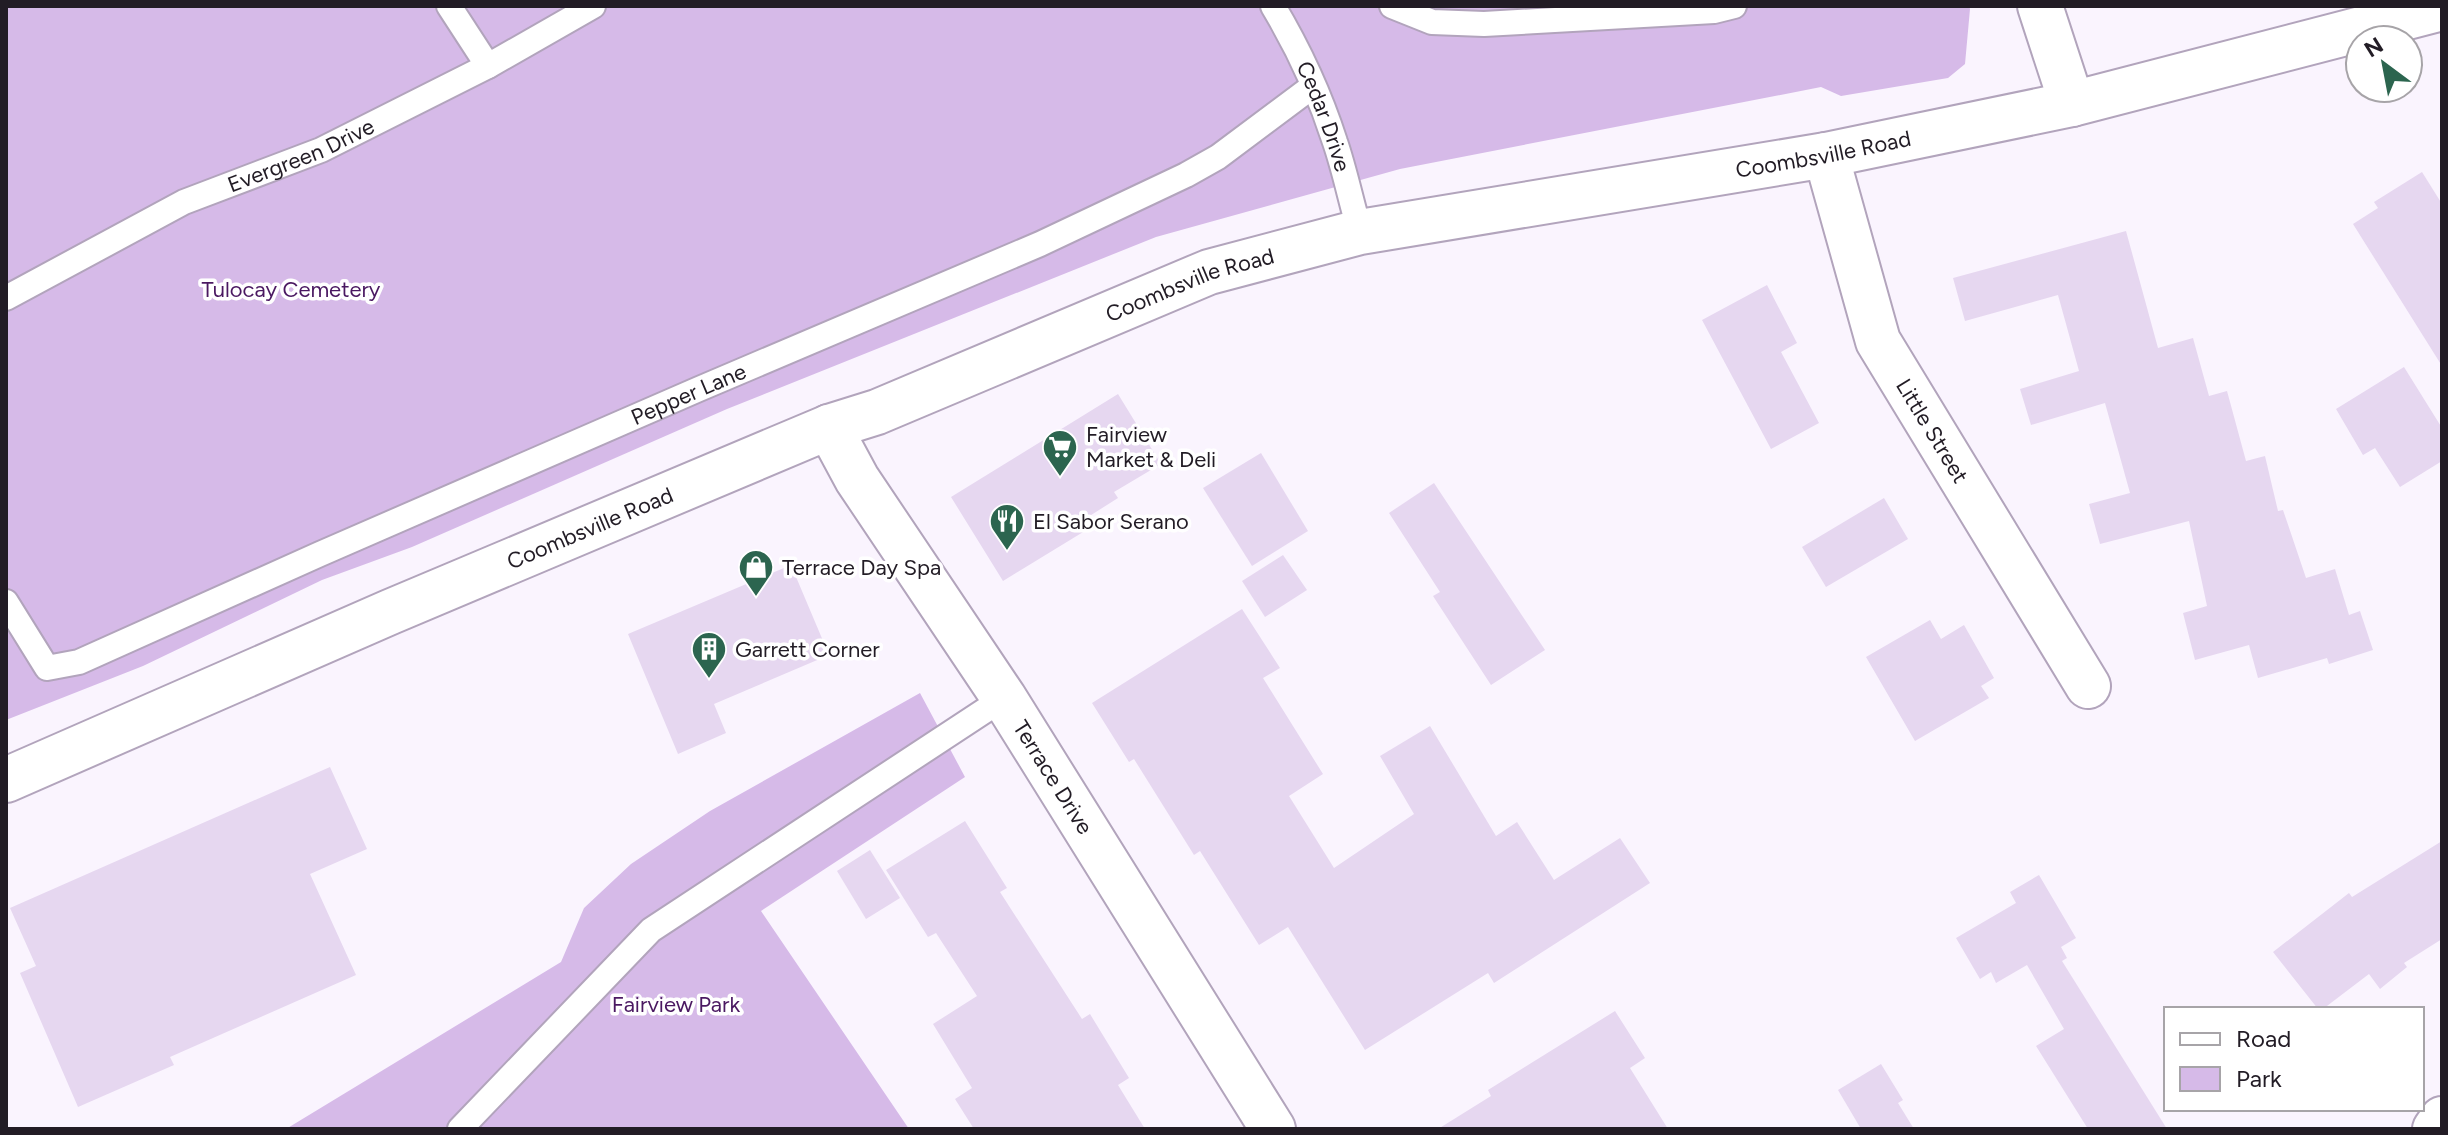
<svg xmlns="http://www.w3.org/2000/svg" width="2448" height="1135" viewBox="0 0 2448 1135" font-family="Figtree,sans-serif">
  <rect width="100%" height="100%" fill="#faf4fe"/>
  <!-- green -->
  <g fill="#d6bae8">
    <path d="M6,6H1969L1970,9L1965,64L1948,78L1841,96L1821,87L1400,169L1156,237L727,409L412,547L322,580L143,666L6,720Z"/>
    <path d="M920,693L965,777L761,911L909,1129H286L561,962L584,908L631,864L710,811Z"/>
  </g>
  <!-- building -->
  <g fill="#e6d7f0">
    <path d="M2422,172L2442,204V366L2353,224L2378,208L2374,202Z"/>
    <path d="M2126,231L2158,348L2193,338L2209,396L2227,391L2246,461L2265,456L2278,511L2283,510L2306,578L2335,569L2349,615L2360,611L2373,650L2329,664L2327,658L2258,678L2249,645L2195,660L2183,613L2207,606L2189,521L2100,544L2089,504L2130,493L2105,403L2031,425L2020,389L2079,371L2058,295L1965,321L1953,278Z"/>
    <path d="M1767,285L1797,343L1781,352L1819,423L1771,449L1702,320Z"/>
    <path d="M2404,367L2442,428V461L2400,487L2375,448L2363,455L2336,409Z"/>
    <path d="M1118,394L1161,464L1114,492L1118,498L1088,517L1093,526L1003,581L951,497Z"/>
    <path d="M1261,453L1308,531L1252,566L1203,488Z"/>
    <path d="M1434,483L1545,650L1491,685L1433,596L1440,592L1389,513Z"/>
    <path d="M1884,498L1908,539L1826,587L1802,547Z"/>
    <path d="M1283,555L1307,590L1265,617L1242,581Z"/>
    <path d="M791,565L829,655L714,704L726,733L678,754L628,634Z"/>
    <path d="M1242,609L1280,668L1263,678L1323,774L1289,796L1334,868L1414,814L1380,756L1430,726L1496,836L1517,822L1554,880L1620,838L1650,883L1494,983L1488,973L1365,1050L1288,927L1259,945L1200,851L1194,855L1134,759L1129,762L1092,703Z"/>
    <path d="M1930,620L1941,639L1964,625L1994,678L1981,686L1989,698L1915,741L1866,657Z"/>
    <path d="M330,767L367,849L310,874L356,975L170,1057L174,1065L78,1107L20,973L36,966L10,908Z"/>
    <path d="M965,821L1007,888L1000,892L1082,1019L1090,1014L1129,1078L1118,1085L1145,1129H974L955,1099L972,1088L933,1024L977,996L936,933L928,937L886,870Z"/>
    <path d="M2442,841V939L2404,963L2407,967L2380,989L2369,974L2323,1009H2318L2273,952L2349,893L2352,897Z"/>
    <path d="M870,850L900,898L866,919L837,871Z"/>
    <path d="M2039,875L2076,938L2061,947L2067,958L2062,961L2167,1129H2088L2036,1046L2064,1029L2027,965L1996,983L1991,972L1980,979L1956,938L2016,903L2010,892Z"/>
    <path d="M1615,1011L1645,1058L1630,1068L1668,1129H1438L1491,1096L1488,1090Z"/>
    <path d="M1881,1064L1903,1100L1898,1103L1914,1129H1861L1838,1090Z"/>
  </g>
  <g fill="none" stroke-linecap="round" stroke-linejoin="round">
    <!-- service casing -->
    <g stroke="#b2a4bc" stroke-width="28">
      <g id="service">
        <path d="M449,6L488,66"/>
        <path id="s1" d="M1273,6C1298,48 1320,95 1335,142C1345,171 1351,202 1360,232"/>
        <path d="M1392,6L1432,22L1484,24L1714,11L1734,6"/>
        <path id="s2" d="M6,298L184,202L321,150L488,66L593,6"/>
        <path id="s3" d="M6,602L47,668L79,662L320,554L699,389L1040,244L1186,175L1218,157L1313,86"/>
        <path d="M460,1129L651,930L1004,698"/>
      </g>
    </g>
    <!-- minor casing -->
    <g stroke="#b2a4bc" stroke-width="48">
      <g id="minor">
        <path d="M2040,6L2072,104"/>
        <path id="s4" d="M1826,155L1878,341L2088,686"/>
        <path d="M2435,1129L2442,1119"/>
      </g>
    </g>
    <!-- tertiary casing -->
    <g stroke="#b2a4bc" stroke-width="48">
      <g id="tertiary">
        <path id="s5" d="M829,427L857,479L1004,698L1273,1129"/>
        <path id="s6" d="M6,780L390,612L829,427L877,412L1209,272L1360,232L1826,155L2072,104L2442,8"/>
      </g>
    </g>
    <!-- service -->
    <use href="#service" stroke="#fff" stroke-width="24"/>
    <!-- minor -->
    <use href="#minor" stroke="#fff" stroke-width="44"/>
    <!-- tertiary -->
    <use href="#tertiary" stroke="#fff" stroke-width="44"/>
  </g>
  <!-- icons -->
  <defs>
    <g id="supermarket-pin" transform="scale(1.8)"><path d="M0 17L-7.5 6A9.5 9.5 0 1 1 7.5 6Z" fill="#2c654f" stroke="#fff"/><path d="M-6-5.5h2.5l.6 2H6L4.5 2H-2.5L-4.4-4H-6ZM-1.5 3.2a1.3 1.3 0 1 0 .1 0ZM3 3.2a1.3 1.3 0 1 0 .1 0Z" fill="#fff"/></g>
    <g id="restaurant-pin" transform="scale(1.8)"><path d="M0 17L-7.5 6A9.5 9.5 0 1 1 7.5 6Z" fill="#2c654f" stroke="#fff"/><path d="M-5-6h1v4h1v-4h1v4h1v-4h1v5L-1.5 .5V6h-2V.5L-5-1ZM5-6V6H3V1.5H1.5Q1.5-4 5-6Z" fill="#fff"/></g>
    <g id="shop-pin" transform="scale(1.8)"><path d="M0 17L-7.5 6A9.5 9.5 0 1 1 7.5 6Z" fill="#2c654f" stroke="#fff"/><path d="M-5-2.5h2.3a2.7 3.5 0 0 1 5.4 0H5L5.5 6h-11ZM-1.5-2.5h3a1.5 2.3 0 0 0-3 0Z" fill="#fff"/></g>
    <g id="building-pin" transform="scale(1.8)"><path d="M0 17L-7.5 6A9.5 9.5 0 1 1 7.5 6Z" fill="#2c654f" stroke="#fff"/><path d="M-4-6H4V6H1V3H-1V6H-4ZM-2.5-4.3h1.7v1.8h-1.7ZM.8-4.3h1.7v1.8H.8ZM-2.5-1h1.7V.8h-1.7ZM.8-1h1.7V.8H.8Z" fill="#fff"/></g>
  </defs>
  <g fill-rule="evenodd">
    <use href="#supermarket-pin" x="1060" y="447"/>
    <use href="#restaurant-pin" x="1007" y="521"/>
    <use href="#shop-pin" x="756" y="567"/>
    <use href="#building-pin" x="709" y="649"/>
  </g>
  <g text-anchor="middle" dominant-baseline="central" stroke-width="7" stroke-linejoin="round" paint-order="stroke">
    <!-- street labels -->
    <g font-size="22" fill="#221c25" stroke="#fff">
      <text stroke="none"><textPath href="#s1" startOffset="122">Cedar Drive</textPath></text>
      <text stroke="none"><textPath href="#s2" startOffset="328">Evergreen Drive</textPath></text>
      <text stroke="none"><textPath href="#s6" startOffset="1932">Coombsville Road</textPath></text>
      <text stroke="none"><textPath href="#s6" startOffset="1284">Coombsville Road</textPath></text>
      <text stroke="none"><textPath href="#s3" startOffset="776">Pepper Lane</textPath></text>
      <text stroke="none"><textPath href="#s4" startOffset="298">Little Street</textPath></text>
      <text stroke="none"><textPath href="#s6" startOffset="636">Coombsville Road</textPath></text>
      <text stroke="none"><textPath href="#s5" startOffset="416">Terrace Drive</textPath></text>
    </g>
    <!-- park labels -->
    <g font-size="22" fill="#4a1861" stroke="#fff">
      <text x="291" y="289">Tulocay Cemetery</text>
      <text x="676" y="1004">Fairview Park</text>
    </g>
    <!-- poi labels -->
    <g font-size="22" fill="#221c25" stroke="#fff" text-anchor="start">
      <text x="1086" y="434">Fairview<tspan x="1086" dy="25">Market &amp; Deli</tspan></text>
      <text x="1033" y="521">El Sabor Serano</text>
      <text x="782" y="567">Terrace Day Spa</text>
      <text x="735" y="649">Garrett Corner</text>
    </g>
  </g>
  <!-- border -->
  <rect width="2448" height="1135" fill="none" stroke="#221c25" stroke-width="16"/>
  <!-- legend -->
  <rect x="2164" y="1007" width="260" height="104" fill="#ffffff" stroke="#a7a4a8" stroke-width="2"/>
  <rect x="2180" y="1033" width="40" height="12" fill="#ffffff" stroke="#a7a4a8" stroke-width="2"/>
  <text x="2236" y="1047" font-size="24" fill="#221c25">Road</text>
  <rect x="2180" y="1067" width="40" height="24" fill="#d6bae8" stroke="#a7a4a8" stroke-width="2"/>
  <text x="2236" y="1087" font-size="24" fill="#221c25">Park</text>
  <!-- north arrow -->
  <g transform="translate(2384 64) rotate(328)"><circle r="38" fill="#ffffff" stroke="#a7a4a8" stroke-width="2"/>
  <path d="M0-6L14 30L0 20L-14 30Z" fill="#2c654f"/>
  <text y="-12" font-size="22" font-weight="bold" text-anchor="middle" fill="#221c25">N</text>
  </g>
</svg>
